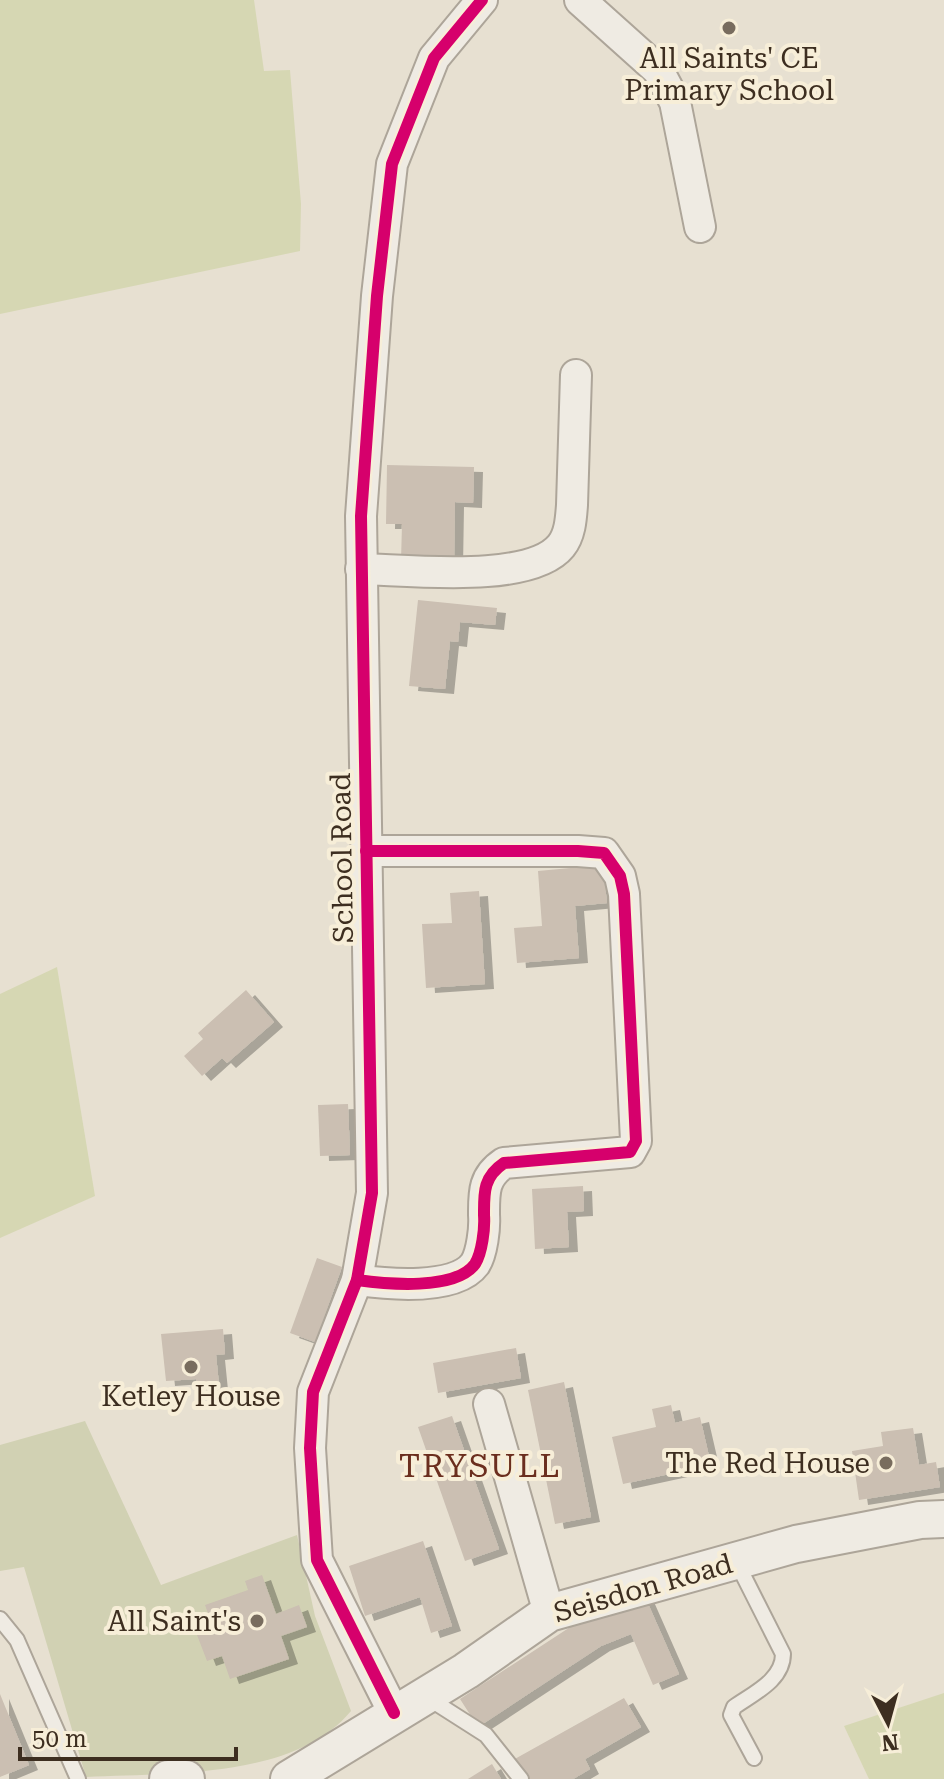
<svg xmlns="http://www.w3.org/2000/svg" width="944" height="1779" viewBox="0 0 944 1779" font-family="'Roboto Serif',serif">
  <defs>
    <filter id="shadow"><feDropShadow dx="9" dy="5" stdDeviation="0" flood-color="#0004"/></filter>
  </defs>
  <rect width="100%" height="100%" fill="#e7e0d1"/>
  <!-- green -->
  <g fill="#d6d7b3">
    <path d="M0,0H254L264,71L290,70L301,204L300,251L0,314Z"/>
    <path d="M57,967L95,1196L0,1238V994Z"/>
    <path d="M944,1693V1779H869L844,1726Z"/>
  </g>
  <!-- cemetery -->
  <path fill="#d1d1b3" d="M85,1421L161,1585L297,1535L315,1616L351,1711C295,1779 170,1773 86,1777L24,1567L0,1571V1445Z"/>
  <!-- building -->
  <g fill="#cbbfb2" filter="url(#shadow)">
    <path d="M387,465L474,467L473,503L455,502L454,562L401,561L402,524H386Z"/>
    <path d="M418,600L497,608L495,625L460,622L458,642L450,641L445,689L409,686Z"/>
    <path d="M603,865L607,903L575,906L579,958L517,963L514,928L542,926L538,871Z"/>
    <path d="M479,891L485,984L426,988L422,924L452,923L450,893Z"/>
    <path d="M246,990L274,1022L227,1063L222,1058L202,1076L184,1056L203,1039L198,1033Z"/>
    <path d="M348,1104L350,1155L320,1156L318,1105Z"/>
    <path d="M583,1186L584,1211L567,1212L569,1247L535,1249L532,1189Z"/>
    <path d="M317,1258L342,1267L315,1342L290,1333Z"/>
    <path d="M223,1329L225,1354L216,1355L219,1385L197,1386L196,1379L166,1381L161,1334Z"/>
    <path d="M516,1348L521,1378L438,1393L433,1363Z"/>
    <path d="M564,1382L591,1517L555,1524L528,1390Z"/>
    <path d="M671,1405L675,1423L700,1417L711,1465L623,1484L612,1437L656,1427L652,1409Z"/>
    <path d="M452,1416L499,1549L465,1561L418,1427Z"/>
    <path d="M913,1428L919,1465L936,1462L940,1487L859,1500L852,1451L883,1446L881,1432Z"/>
    <path d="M423,1541L452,1626L431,1633L420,1597L365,1616L349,1566Z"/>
    <path d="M262,1575L276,1614L299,1605L307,1627L281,1636L289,1659L230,1679L222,1656L207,1661L197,1635L214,1630L205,1605L248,1590L245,1581Z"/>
    <path d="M645,1597L679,1674L653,1685L631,1634L601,1646L478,1727L460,1699L584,1618Z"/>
    <path d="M0,1694L29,1765L0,1777Z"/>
    <path d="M624,1698L641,1727L585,1759L590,1769L573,1779H523L513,1760Z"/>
    <path d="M492,1764L501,1779H468Z"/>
  </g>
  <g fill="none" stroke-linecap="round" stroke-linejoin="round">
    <!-- service casing -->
    <g stroke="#ada599" stroke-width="18">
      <g id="service">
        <path d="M736,1561L783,1654C783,1680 754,1693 734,1707L731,1715L754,1758"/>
        <path d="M0,1619L17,1640L78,1779"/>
        <path d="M428,1698L486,1735L521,1779"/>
      </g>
    </g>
    <!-- minor casing -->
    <g stroke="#ada599" stroke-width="34">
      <g id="minor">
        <path d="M580,0L658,70L675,102L700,227"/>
        <path d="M361,569C409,570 530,584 561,546C570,535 571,519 572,505L576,375"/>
        <path d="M357,1280C386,1284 455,1291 475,1264C482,1253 485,1228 484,1215C484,1193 483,1177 504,1163L630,1152L636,1141L624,894L620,876L604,853L578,851H366"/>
        <path d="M489,1404L549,1613"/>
        <path d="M394,1713L317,1560L310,1448L313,1392L357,1280L372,1193L361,516L377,296L392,164L434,58L482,0"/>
      </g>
    </g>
    <!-- tertiary casing -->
    <g stroke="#ada599" stroke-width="40">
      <g id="tertiary">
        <path d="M168,1779H186"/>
        <path d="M289,1779L466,1671L549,1613L796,1544L920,1520L944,1519"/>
      </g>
    </g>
    <!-- service -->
    <use href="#service" stroke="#efebe3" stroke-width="14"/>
    <!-- minor -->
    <use href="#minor" stroke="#efebe3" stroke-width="30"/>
    <!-- tertiary -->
    <use href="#tertiary" stroke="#efebe3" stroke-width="36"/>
    <!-- cycleway casing -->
    <g stroke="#f7eed8" stroke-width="17">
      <g id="cycleway">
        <path d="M357,1280C386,1284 455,1291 475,1264C482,1253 485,1228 484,1215C484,1193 483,1177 504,1163L630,1152L636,1141L624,894L620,876L604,853L578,851H366"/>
        <path d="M394,1713L317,1560L310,1448L313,1392L357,1280L372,1193L361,516L377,296L392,164L434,58L482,0"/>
      </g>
    </g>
    <!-- cycleway -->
    <use href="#cycleway" stroke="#d6006c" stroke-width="12"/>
  </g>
  <!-- markers -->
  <g fill="#786c5e" stroke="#f7eed8" stroke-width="3">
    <circle cx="729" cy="28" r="8"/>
    <circle cx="191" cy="1367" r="8"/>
    <circle cx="886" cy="1463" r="8"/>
    <circle cx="257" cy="1621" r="8"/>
  </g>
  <g text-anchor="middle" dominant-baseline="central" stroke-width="8" stroke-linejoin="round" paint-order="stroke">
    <!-- poi labels -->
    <g font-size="28" fill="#3d2e20" stroke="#f7eed8">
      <text x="729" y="58">All Saints' CE<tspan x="729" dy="32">Primary School</tspan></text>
      <text x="191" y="1396">Ketley House</text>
      <text x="870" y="1463" text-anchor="end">The Red House</text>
      <text x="241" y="1621" text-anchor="end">All Saint's</text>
    </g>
    <!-- street labels -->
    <g font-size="28" fill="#3d2e20" stroke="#f7eed8">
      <text transform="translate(342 858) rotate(-91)">School Road</text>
      <text transform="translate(643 1588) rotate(-16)">Seisdon Road</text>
    </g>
    <!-- quarter labels -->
    <g font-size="32" letter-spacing="2" fill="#6b2e1e" stroke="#f7eed8">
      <text x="480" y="1466">TRYSULL</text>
    </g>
  </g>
  <!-- north arrow -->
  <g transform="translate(888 1723) rotate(174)" stroke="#f7eed8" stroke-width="6" paint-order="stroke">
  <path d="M0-6L14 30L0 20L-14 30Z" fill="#3d2e20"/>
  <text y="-12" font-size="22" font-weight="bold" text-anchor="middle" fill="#3d2e20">N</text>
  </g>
  <!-- scale -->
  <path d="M20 1747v12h216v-12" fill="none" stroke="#3d2e20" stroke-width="4"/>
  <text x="32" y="1747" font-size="24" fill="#3d2e20" stroke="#f7eed8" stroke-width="6" paint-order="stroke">50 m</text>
</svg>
